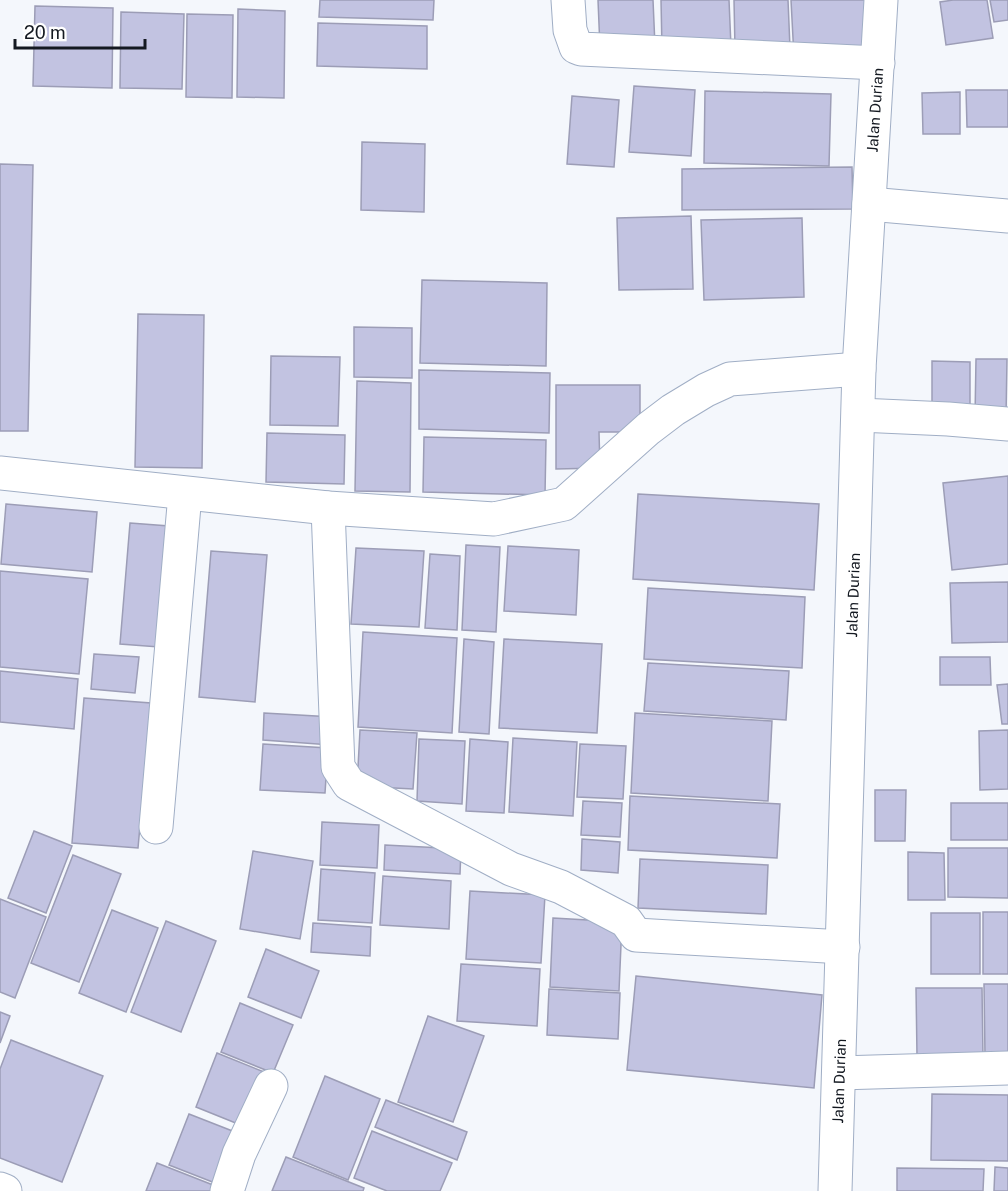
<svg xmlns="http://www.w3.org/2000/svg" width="1008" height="1191" viewBox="0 0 1008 1191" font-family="'Public Sans',sans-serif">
  <rect width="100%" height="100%" fill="#f4f7fc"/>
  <!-- building -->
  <g fill="#c2c3e1" stroke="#9c9db6" stroke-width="1.5">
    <path d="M320,0H434L433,20L319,17Z"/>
    <path d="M598,0H653L655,46L600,48Z"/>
    <path d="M661,0H729L731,47L662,49Z"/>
    <path d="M734,0H788L790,48L735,49Z"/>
    <path d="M791,0H866L868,55L794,57Z"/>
    <path d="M953,0H987L993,38L946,45L940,2Z"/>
    <path d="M990,0H1008V20L994,22Z"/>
    <path d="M35,6L113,8L112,88L33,86Z"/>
    <path d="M238,9L285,11L284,98L237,97Z"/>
    <path d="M121,12L184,14L182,89L120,88Z"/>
    <path d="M187,14L233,15L232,98L186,97Z"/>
    <path d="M318,23L427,26V69L317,66Z"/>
    <path d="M634,86L695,90L691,156L629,152Z"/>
    <path d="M966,90H1008V127H967Z"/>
    <path d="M705,91L831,94L829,166L704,163Z"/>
    <path d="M960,92V134H923L922,93Z"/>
    <path d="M572,96L619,100L614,167L567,164Z"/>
    <path d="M362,142L425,144L424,212L361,210Z"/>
    <path d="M0,164L33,165L28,431H0Z"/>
    <path d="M852,167L853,209L682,210V169Z"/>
    <path d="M691,216L693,289L619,290L617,218Z"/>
    <path d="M802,218L804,297L704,300L701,220Z"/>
    <path d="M422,280L547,283L546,366L420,363Z"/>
    <path d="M138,314L204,315L202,468L135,467Z"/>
    <path d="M354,327L412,328V378L354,377Z"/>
    <path d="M271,356L340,357L338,426L270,425Z"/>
    <path d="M976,359H1007L1006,417H975Z"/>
    <path d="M932,361L970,362V411L932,410Z"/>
    <path d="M419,370L550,373L549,433L419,429Z"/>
    <path d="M357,381L411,383L410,492L355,491Z"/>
    <path d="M556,385H640V432H599L600,468L556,469Z"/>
    <path d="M267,433L345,435L344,484L266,482Z"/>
    <path d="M424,437L546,440L545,495L423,492Z"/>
    <path d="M1008,476V564L952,570L943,483Z"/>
    <path d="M638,494L819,504L814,590L633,579Z"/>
    <path d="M6,504L97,512L92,572L1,564Z"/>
    <path d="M130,523L169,526L159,647L120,644Z"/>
    <path d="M466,545L500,547L496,632L462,630Z"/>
    <path d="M508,546L579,550L576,615L504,611Z"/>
    <path d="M356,548L424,551L419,627L351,624Z"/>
    <path d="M211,551L267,555L255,702L199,697Z"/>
    <path d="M430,554L460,556L457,630L425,628Z"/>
    <path d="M0,571L88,579L79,674L0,667Z"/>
    <path d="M1008,582V642L952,643L950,583Z"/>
    <path d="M648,588L805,597L802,668L644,659Z"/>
    <path d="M363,632L457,638L452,733L358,727Z"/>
    <path d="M464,639L494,642L489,734L459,732Z"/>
    <path d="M504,639L602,644L597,733L499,728Z"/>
    <path d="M94,654L139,657L135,693L91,689Z"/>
    <path d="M940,657H990L991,685H940Z"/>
    <path d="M648,663L789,671L786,720L644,711Z"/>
    <path d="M0,671L78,679L74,729L0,722Z"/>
    <path d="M1008,684V724H1002L997,685Z"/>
    <path d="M84,698L151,703L138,848L72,843Z"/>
    <path d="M264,713L333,717L331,745L263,740Z"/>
    <path d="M635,713L772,721L768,801L631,793Z"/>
    <path d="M360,730L417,733L413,789L357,786Z"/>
    <path d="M1008,730V789L980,790L979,731Z"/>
    <path d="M513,738L577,742L573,816L509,812Z"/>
    <path d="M419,739L465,741L462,804L417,801Z"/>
    <path d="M470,739L508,742L504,813L466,811Z"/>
    <path d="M263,744L328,748L325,793L260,790Z"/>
    <path d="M580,744L626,746L623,799L577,797Z"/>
    <path d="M875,790H906L905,841H875Z"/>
    <path d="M630,796L780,804L777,858L628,850Z"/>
    <path d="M583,801L622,803L620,837L581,835Z"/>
    <rect x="951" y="803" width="57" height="37"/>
    <path d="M322,822L379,825L377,868L320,865Z"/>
    <path d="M34,831L72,846L46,913L8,898Z"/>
    <path d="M582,839L620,842L618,873L581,870Z"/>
    <path d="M385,845L461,849L460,874L384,870Z"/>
    <path d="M948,848H1008V898L948,897Z"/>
    <path d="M253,851L313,861L300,939L240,929Z"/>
    <path d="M908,852L944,853L945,900H908Z"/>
    <path d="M73,855L121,874L79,982L31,963Z"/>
    <path d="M640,859L768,865L766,914L638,908Z"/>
    <path d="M321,869L375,873L372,923L318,920Z"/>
    <path d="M383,876L451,881L449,929L380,925Z"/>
    <path d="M470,891L545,895L541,963L466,959Z"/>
    <path d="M0,899L46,917L15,998L0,992Z"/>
    <path d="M112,910L158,928L126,1012L79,993Z"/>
    <rect x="983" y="912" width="25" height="62"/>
    <rect x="931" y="913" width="49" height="61"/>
    <path d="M553,918L622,922L619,991L550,987Z"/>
    <path d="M166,921L216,941L181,1032L131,1012Z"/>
    <path d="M313,923L371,927L370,956L311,952Z"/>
    <path d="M266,949L319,971L301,1018L248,997Z"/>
    <path d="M461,964L540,969L537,1026L457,1021Z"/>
    <path d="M636,976L822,995L814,1088L627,1070Z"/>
    <path d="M984,984H1008V1055H985Z"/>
    <path d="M916,988H982L983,1057L917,1056Z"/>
    <path d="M549,989L620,993L618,1039L547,1035Z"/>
    <path d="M240,1003L293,1025L273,1073L221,1052Z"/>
    <path d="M0,1012L10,1016L0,1043Z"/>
    <path d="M428,1016L484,1036L453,1122L398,1102Z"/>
    <path d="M11,1040L103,1076L62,1182L0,1158V1069Z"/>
    <path d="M217,1053L269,1074L248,1128L196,1107Z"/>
    <path d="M325,1076L380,1099L348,1180L293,1157Z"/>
    <path d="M932,1094L1008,1095V1161L931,1160Z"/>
    <path d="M386,1100L467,1132L457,1160L375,1127Z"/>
    <path d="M189,1114L235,1132L215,1183L169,1165Z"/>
    <path d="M372,1131L452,1163L440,1191H387L354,1178Z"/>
    <path d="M286,1157L364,1188L363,1191H272Z"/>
    <path d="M157,1163L213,1185L211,1191H146Z"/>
    <path d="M995,1167L1008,1168V1191H994Z"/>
    <path d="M897,1168L984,1169L983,1191H897Z"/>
  </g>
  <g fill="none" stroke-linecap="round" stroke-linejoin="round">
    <!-- street casing -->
    <g stroke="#a0aec5" stroke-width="35">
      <g id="street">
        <path d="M568,0L570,30L576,47L581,49L878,63"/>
        <path d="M869,204L1008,216"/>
        <path d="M859,415L948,419L1008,424"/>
        <path d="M0,473L328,508L494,519L564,504L648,429L673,410L706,390L730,379L859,369"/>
        <path d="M328,508L338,767L349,784L511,869L561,887L626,921L636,935L843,947"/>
        <path d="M156,827L185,494"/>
        <path d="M839,1073L1008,1068"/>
        <path d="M0,1189L5,1191"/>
        <path d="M227,1191L239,1154L271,1086"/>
      </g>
    </g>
    <!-- secondary casing -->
    <g stroke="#a0aec5" stroke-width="35">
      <path id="secondary" d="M835,1191L859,369L881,0"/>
    </g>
    <!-- street -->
    <use href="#street" stroke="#fff" stroke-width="33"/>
    <!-- secondary -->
    <use href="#secondary" stroke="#fff" stroke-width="33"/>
  </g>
  <g text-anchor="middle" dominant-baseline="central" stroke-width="5" stroke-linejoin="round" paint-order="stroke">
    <!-- street labels -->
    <g font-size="15" fill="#141921" stroke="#fff">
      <text transform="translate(875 110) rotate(-86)">Jalan Durian</text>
      <text transform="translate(853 595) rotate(-88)">Jalan Durian</text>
      <text transform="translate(839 1081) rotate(-88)">Jalan Durian</text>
    </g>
  </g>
  <!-- scale -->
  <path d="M15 39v9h130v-9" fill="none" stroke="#141921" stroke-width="3"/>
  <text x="24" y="39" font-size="18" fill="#141921" stroke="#ffffff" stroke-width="4.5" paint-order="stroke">20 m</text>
</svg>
